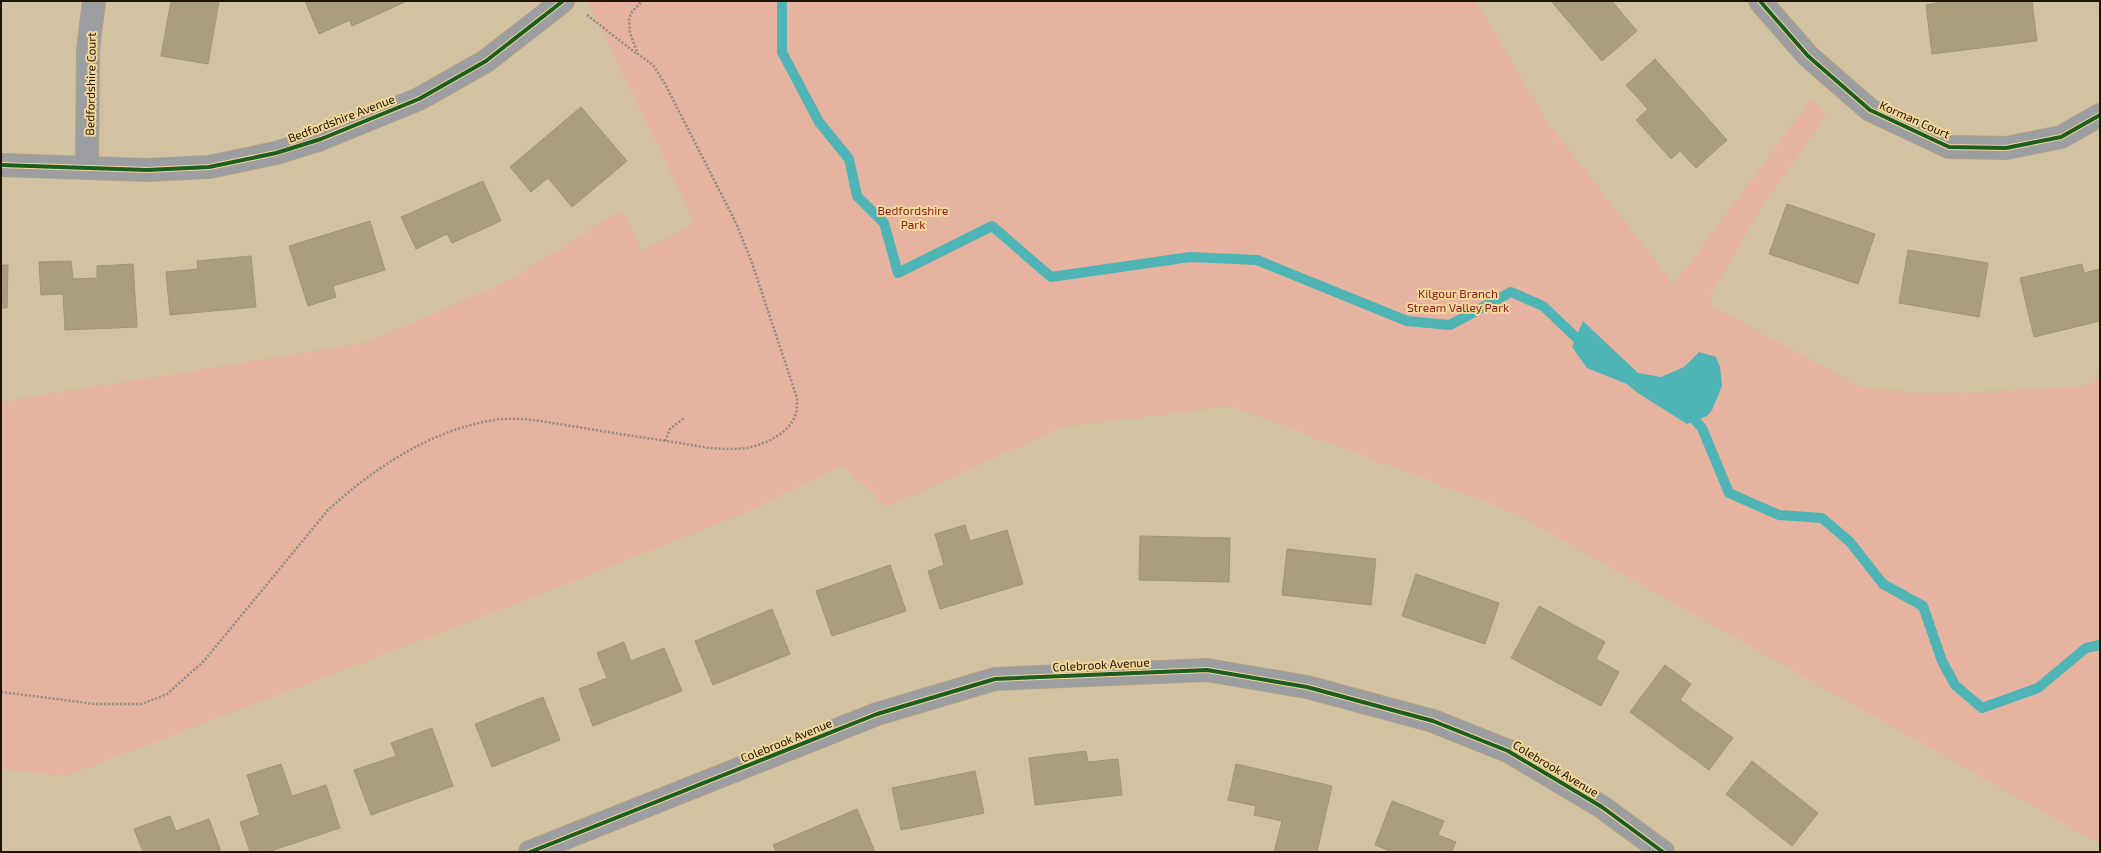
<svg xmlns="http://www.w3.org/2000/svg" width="2101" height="853" viewBox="0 0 2101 853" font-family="'Exo 2',sans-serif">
  <rect width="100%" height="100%" fill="#d2c2a1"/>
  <!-- green -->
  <path fill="#e5b39f" d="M588,1H1474L1486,17L1545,119L1674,285L1812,98L1827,115L1761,208L1710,296L1712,306L1863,388L1929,394L2083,387L2100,378V844L1511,511L1234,407H1222L1062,427L887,507L842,466L752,510L528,599L66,776L1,769V402L366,343L510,280L622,210L642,251L695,223Z"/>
  <!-- water -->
  <path fill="#4eb4b5" d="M1583,321L1638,373L1661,377L1684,367L1699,352L1716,357L1720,367L1722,386L1712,410L1707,416L1687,424L1638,393L1627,384L1587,368L1572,347Z"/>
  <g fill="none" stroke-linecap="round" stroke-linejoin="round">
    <!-- stream -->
    <g stroke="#4eb4b5" stroke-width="10">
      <path d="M782,1V52L819,122L849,159L857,196L884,223L898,273L992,226L1051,277L1190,257L1257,260L1407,321L1450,325L1511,292L1543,306L1586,347"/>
      <path d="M1686,410L1702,428L1729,493L1779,515L1822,518L1850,542L1883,584L1923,606L1942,661L1955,685L1982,708L2038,688L2086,648L2100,645"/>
    </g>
  </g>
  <!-- building -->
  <g fill="#ac9d7d" stroke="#a0947a">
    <path d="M171,1H219L208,64L161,56Z"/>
    <path d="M305,1H407L352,26L350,20L319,34Z"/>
    <path d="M1551,1H1612L1637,31L1602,61Z"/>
    <path d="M1947,1H2032L2037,41L1932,54L1926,5Z"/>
    <path d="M1655,59L1727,140L1696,168L1680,151L1671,159L1636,120L1648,109L1626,85Z"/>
    <path d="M581,107L627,161L572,207L548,178L531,192L510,167Z"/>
    <path d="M483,181L501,221L452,243L447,234L416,249L401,217Z"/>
    <path d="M1787,204L1875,234L1858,284L1769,254Z"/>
    <path d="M370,221L385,270L333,286L336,297L308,306L289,246Z"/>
    <path d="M1908,250L1988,263L1979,317L1899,303Z"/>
    <path d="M251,256L256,307L170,315L166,272L198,269L197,261Z"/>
    <path d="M71,261L73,279L97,278V266L133,264L137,327L65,330L63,294L41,295L39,262Z"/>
    <path d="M2082,264L2084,273L2100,269V321L2034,337L2020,278Z"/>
    <path d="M1,265H8L7,308H1Z"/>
    <path d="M965,525L970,541L1007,530L1023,584L940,609L928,571L944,565L935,534Z"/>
    <path d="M1140,536L1230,538L1229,582L1139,580Z"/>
    <path d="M1287,549L1376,559L1371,605L1282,595Z"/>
    <path d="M890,565L906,611L832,636L816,591Z"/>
    <path d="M1416,574L1499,603L1485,644L1402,616Z"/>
    <path d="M1539,606L1605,642L1596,659L1619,672L1601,706L1511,658Z"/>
    <path d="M772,609L790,654L713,685L695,641Z"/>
    <path d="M624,642L631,661L664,648L682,691L593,726L579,689L607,678L597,653Z"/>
    <path d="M1665,665L1691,684L1680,700L1733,738L1709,770L1630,712Z"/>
    <path d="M543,697L560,740L492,767L475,724Z"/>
    <path d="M432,728L453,786L371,815L354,770L396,756L391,743Z"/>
    <path d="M1086,751L1088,762L1118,759L1122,795L1035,805L1029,758Z"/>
    <path d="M1752,761L1818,813L1792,846L1726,794Z"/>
    <path d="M281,764L292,796L326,785L340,828L268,852H250L240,822L260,815L247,775Z"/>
    <path d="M1236,764L1332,786L1317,852H1274L1282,821L1254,815L1256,806L1228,800Z"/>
    <path d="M975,771L984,813L901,830L892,788Z"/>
    <path d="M1392,801L1444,821L1438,835L1456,842L1452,852H1392L1375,845Z"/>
    <path d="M857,809L875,852H776L773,845Z"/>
    <path d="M170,816L176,831L209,819L221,852H143L134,829Z"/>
  </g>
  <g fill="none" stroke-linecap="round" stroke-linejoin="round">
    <!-- street casing -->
    <g stroke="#aea188" stroke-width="24">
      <g id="street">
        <path d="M1760,1L1808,56L1870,110L1949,147L2006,148L2061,137L2100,115"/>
        <path d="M1,165L147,170L209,167L276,153L321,139L419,99L486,61L563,1"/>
        <path d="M87,167L88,50L94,1"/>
        <path d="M530,852L877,714L995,679L1207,670L1307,687L1433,721L1508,751L1602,807L1663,852"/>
      </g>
    </g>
    <!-- path -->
    <g stroke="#8f8c88" stroke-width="2.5" stroke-dasharray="2 2" stroke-linecap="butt">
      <path d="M587,15L637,54"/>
      <path d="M665,441L670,429L684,418"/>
      <path d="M1,692L95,704H142L167,694L204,661L328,510C374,468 431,430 494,420C522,416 550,423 578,427C612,433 646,438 680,443C701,447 724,451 746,448C764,445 791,433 796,413C797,408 797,403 797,398L751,260L735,221L665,84L653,65L638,54L630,33L629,20L631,13L642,1"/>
    </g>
    <!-- street -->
    <use href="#street" stroke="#9d9ea1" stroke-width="22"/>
    <!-- cycleway casing -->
    <g stroke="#f3d79a" stroke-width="6">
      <g id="cycleway">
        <path d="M1760,1L1808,56L1870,110L1949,147L2006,148L2061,137L2100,115"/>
        <path d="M1,165L147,170L209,167L276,153L321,139L419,99L486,61L563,1"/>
        <path d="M530,852L877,714L995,679L1207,670L1307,687L1433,721L1508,751L1602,807L1663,852"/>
      </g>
    </g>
    <!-- cycleway -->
    <use href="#cycleway" stroke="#1b5e20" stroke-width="4"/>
  </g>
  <g text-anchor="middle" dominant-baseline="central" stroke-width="4" stroke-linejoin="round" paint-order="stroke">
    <!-- street labels -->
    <g font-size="12" fill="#1e1400" stroke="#f3d79a">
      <text transform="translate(90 84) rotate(-89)">Bedfordshire Court</text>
      <text transform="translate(341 118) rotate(-21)">Bedfordshire Avenue</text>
      <text transform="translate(1915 119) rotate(24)">Korman Court</text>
      <text transform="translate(1101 664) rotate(-3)">Colebrook Avenue</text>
      <text transform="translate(786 740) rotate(-22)">Colebrook Avenue</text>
      <text transform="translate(1556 768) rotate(31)">Colebrook Avenue</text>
    </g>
    <!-- park labels -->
    <g font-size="12" fill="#882120" stroke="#f3d79a">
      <text x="913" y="210">Bedfordshire<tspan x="913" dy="14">Park</tspan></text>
      <text x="1458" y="293">Kilgour Branch<tspan x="1458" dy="14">Stream Valley Park</tspan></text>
    </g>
  </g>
  <!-- border -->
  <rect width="2101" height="853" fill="none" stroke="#1e1400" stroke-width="4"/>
</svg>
